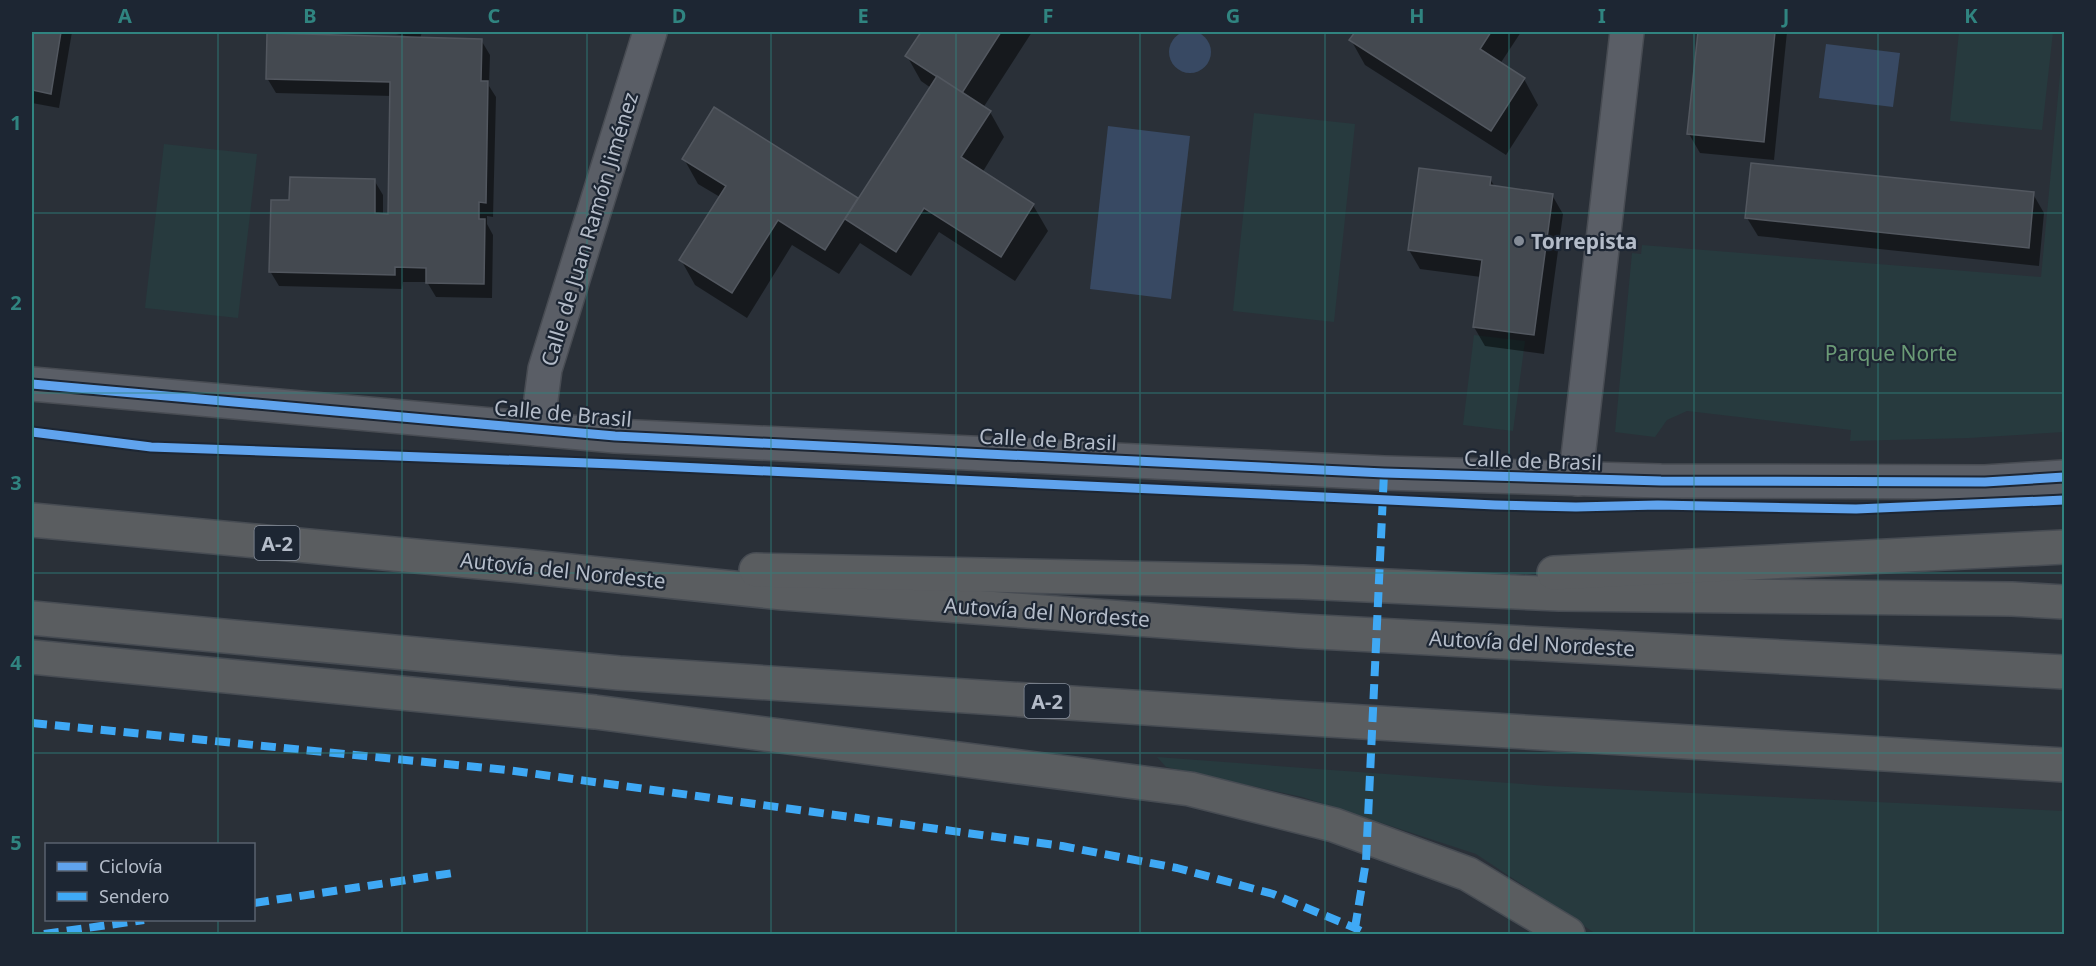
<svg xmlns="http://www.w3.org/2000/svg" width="2096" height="966" viewBox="0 0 2096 966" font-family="'Noto Sans',sans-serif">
  <rect width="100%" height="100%" fill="#2a3038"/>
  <!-- green -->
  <g fill="#273a3e">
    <path d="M1959,32H2053L2042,130L1950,121Z"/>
    <path d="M2064,32V432L1969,438L1850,441L1851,430L1687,411L1667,420L1655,437L1615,432L1632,253L1641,254L1642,245L2041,277Z"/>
    <path d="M1254,113L1355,124L1334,322L1233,311Z"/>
    <path d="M164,144L257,154L238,318L145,308Z"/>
    <path d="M1474,335L1525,341L1513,431L1463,425Z"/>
    <path d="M1157,757L1548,786L2064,811V934H1596L1476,854L1302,797L1166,767Z"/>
  </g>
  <!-- water -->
  <g fill="#384963">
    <circle cx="1190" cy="52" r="21"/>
    <path d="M1826,44L1900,53L1893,107L1819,98Z"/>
    <path d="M1108,126L1190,136L1171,299L1090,289Z"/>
  </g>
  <!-- shadow -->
  <g fill="#0007">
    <path d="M32,32H72L59,108L32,103Z"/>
    <path d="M386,32H422L420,39L481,40L490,55L489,86L496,97L493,217L487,216V224L493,235L492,298L436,297L427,282H403L402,289L279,286L270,271L291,202L374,180L383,195V215H389L392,96L276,93L267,78L411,38V37Z"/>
    <path d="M923,32H1032L983,108L990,112L1004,137L982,173L1033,205L1048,231L1015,281L939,232L911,276L860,243L839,274L792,245L747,318L695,285L681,260L720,197L698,184L684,159L714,109L859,200L931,88L921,81L907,56Z"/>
    <path d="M1357,32H1521L1500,64L1524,79L1538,105L1506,155L1365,65L1351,40Z"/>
    <path d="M1699,32H1787L1774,160L1700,153L1689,134Z"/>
    <path d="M1490,179L1495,187L1552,195L1563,214L1544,354L1485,346L1474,327L1481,277L1420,269L1409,250Z"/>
    <path d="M2033,194L2044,213L2039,266L1758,236L1747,218Z"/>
  </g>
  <!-- building -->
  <g fill="#444950" stroke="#52575f" stroke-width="1.5">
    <path d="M32,32H61L51,94L32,90Z"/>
    <path d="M921,32H1001L962,93L905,56Z"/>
    <path d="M1355,32H1491L1480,49L1525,78L1491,131L1349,40Z"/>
    <path d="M1698,32H1775L1764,142L1687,134Z"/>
    <path d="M267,33L482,39L481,81H488L486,203L479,202V219H485L484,284L426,283V268L395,267V275L269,272L271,200H289L290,177L375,179V213L388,214L390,82L266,79Z"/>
    <path d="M937,76L991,111L961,157L1034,204L1001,257L924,208L896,252L845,219Z"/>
    <path d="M714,107L858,198L825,250L778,220L732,293L679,260L726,186L682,159Z"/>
    <path d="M1751,163L2034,192L2029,248L1745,218Z"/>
    <path d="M1419,168L1491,177L1490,185L1553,194L1534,335L1473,327L1482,260L1408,250Z"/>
  </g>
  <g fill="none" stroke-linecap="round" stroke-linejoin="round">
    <!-- minor casing -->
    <g stroke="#484c53" stroke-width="36">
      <g id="minor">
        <path d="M537,429L545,369L650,32"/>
        <path d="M1578,479V457L1627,32"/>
      </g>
    </g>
    <!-- tertiary casing -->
    <g stroke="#484c53" stroke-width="36">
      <path id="tertiary" d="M32,384L615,436L1384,473L1661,481L1985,482L2064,477"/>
    </g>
    <!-- motorway casing -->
    <g stroke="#474c53" stroke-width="36">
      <g id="motorway">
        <path d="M32,520L522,566L783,593L1300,631L2064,672"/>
        <path d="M756,570L1303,582L1559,594L2012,599L2064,602"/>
        <path d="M1554,573L2064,547"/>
        <path d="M32,618L619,673L1297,718L2064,765"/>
        <path d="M32,657L595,712L1190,789L1334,825L1468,874L1568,934"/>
      </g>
    </g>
    <!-- minor -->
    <use href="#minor" stroke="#5a5e66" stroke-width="33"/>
    <!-- tertiary -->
    <use href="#tertiary" stroke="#5a5e66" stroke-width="33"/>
    <!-- motorway -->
    <use href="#motorway" stroke="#5a5d60" stroke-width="33"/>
    <!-- quiet -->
    <g stroke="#3fa9f5" stroke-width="8" stroke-dasharray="15 8" stroke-linecap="butt">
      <path d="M32,723L507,770L1062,846L1177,868L1273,894L1355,928L1367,934"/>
      <path d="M254,903L453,873"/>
      <path d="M1355,928L1366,861L1384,473"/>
      <path d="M44,934L144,920"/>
    </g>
    <!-- cycleway casing -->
    <g stroke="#1d2633" stroke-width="13">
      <g id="cycleway">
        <path d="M32,384L615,436L1384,473L1661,481L1985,482L2064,477"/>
        <path d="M32,432L151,447L615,464L1495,505L1576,507L1658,505L1856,509L2064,500"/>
      </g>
    </g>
    <!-- cycleway -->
    <use href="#cycleway" stroke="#60a3ed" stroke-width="9"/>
  </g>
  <!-- grid -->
  <path fill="none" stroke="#308480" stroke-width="1.5" stroke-opacity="0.55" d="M218,32V844M402,32V934M587,32V934M771,32V934M956,32V934M1140,32V934M1325,32V934M1509,32V934M1694,32V934M1878,32V934M32,213H2064M32,393H2064M32,573H2064M32,753H2064M218,920V934"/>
  <!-- markers -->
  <circle fill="#848b96" stroke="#1d2633" stroke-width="2" cx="1519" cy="241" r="6"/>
  <g text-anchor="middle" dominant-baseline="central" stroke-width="4.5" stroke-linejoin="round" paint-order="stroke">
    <!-- shield labels -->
    <g fill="#1d2633" stroke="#878f9c" stroke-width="1.5">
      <rect x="254.5" y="526" width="45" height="34" rx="4.5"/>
      <rect x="1024.5" y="684" width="45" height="34" rx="4.5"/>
    </g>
    <g font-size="20" font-weight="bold" fill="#b4bcc9">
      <text x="277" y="543">A-2</text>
      <text x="1047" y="701">A-2</text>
    </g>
    <!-- street labels -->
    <g font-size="21" fill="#b4bcc9" stroke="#1d2633">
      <text transform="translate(589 229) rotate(-73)">Calle de Juan Ramón Jiménez</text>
      <text transform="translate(563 413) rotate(5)">Calle de Brasil</text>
      <text transform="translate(1048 439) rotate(3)">Calle de Brasil</text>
      <text transform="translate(1533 460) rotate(2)">Calle de Brasil</text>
      <text transform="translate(563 570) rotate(6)">Autovía del Nordeste</text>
      <text transform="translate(1047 612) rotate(4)">Autovía del Nordeste</text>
      <text transform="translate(1532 643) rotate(3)">Autovía del Nordeste</text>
    </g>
    <!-- poi labels -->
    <g font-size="21" font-weight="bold" fill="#b4bcc9" stroke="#1d2633" text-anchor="start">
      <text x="1531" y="241">Torrepista</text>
    </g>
    <!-- park labels -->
    <g font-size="21" fill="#6b9a76" stroke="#1d2633">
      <text x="1891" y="353">Parque Norte</text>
    </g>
  </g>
  <!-- border -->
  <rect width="2096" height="966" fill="none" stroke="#1d2633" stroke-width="66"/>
  <!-- legend -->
  <rect x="45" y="843" width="210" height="78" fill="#1d2633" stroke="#59626f" stroke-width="1.5"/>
  <rect x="57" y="862" width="30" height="9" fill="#60a3ed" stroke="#59626f" stroke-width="1.5"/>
  <text x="99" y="873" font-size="18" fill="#b4bcc9">Ciclovía</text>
  <rect x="57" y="892" width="30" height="9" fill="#3fa9f5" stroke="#59626f" stroke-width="1.5"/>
  <text x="99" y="903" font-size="18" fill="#b4bcc9">Sendero</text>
  <rect x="33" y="33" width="2030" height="900" fill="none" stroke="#308480" stroke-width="2"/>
  <g font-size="20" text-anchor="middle" font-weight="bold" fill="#308480">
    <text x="125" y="23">A</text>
    <text x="310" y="23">B</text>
    <text x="494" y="23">C</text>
    <text x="679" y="23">D</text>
    <text x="863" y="23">E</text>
    <text x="1048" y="23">F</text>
    <text x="1233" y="23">G</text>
    <text x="1417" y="23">H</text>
    <text x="1602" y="23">I</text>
    <text x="1786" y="23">J</text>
    <text x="1971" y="23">K</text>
    <text x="16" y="130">1</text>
    <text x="16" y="310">2</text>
    <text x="16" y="490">3</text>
    <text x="16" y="670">4</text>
    <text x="16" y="850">5</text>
  </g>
</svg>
